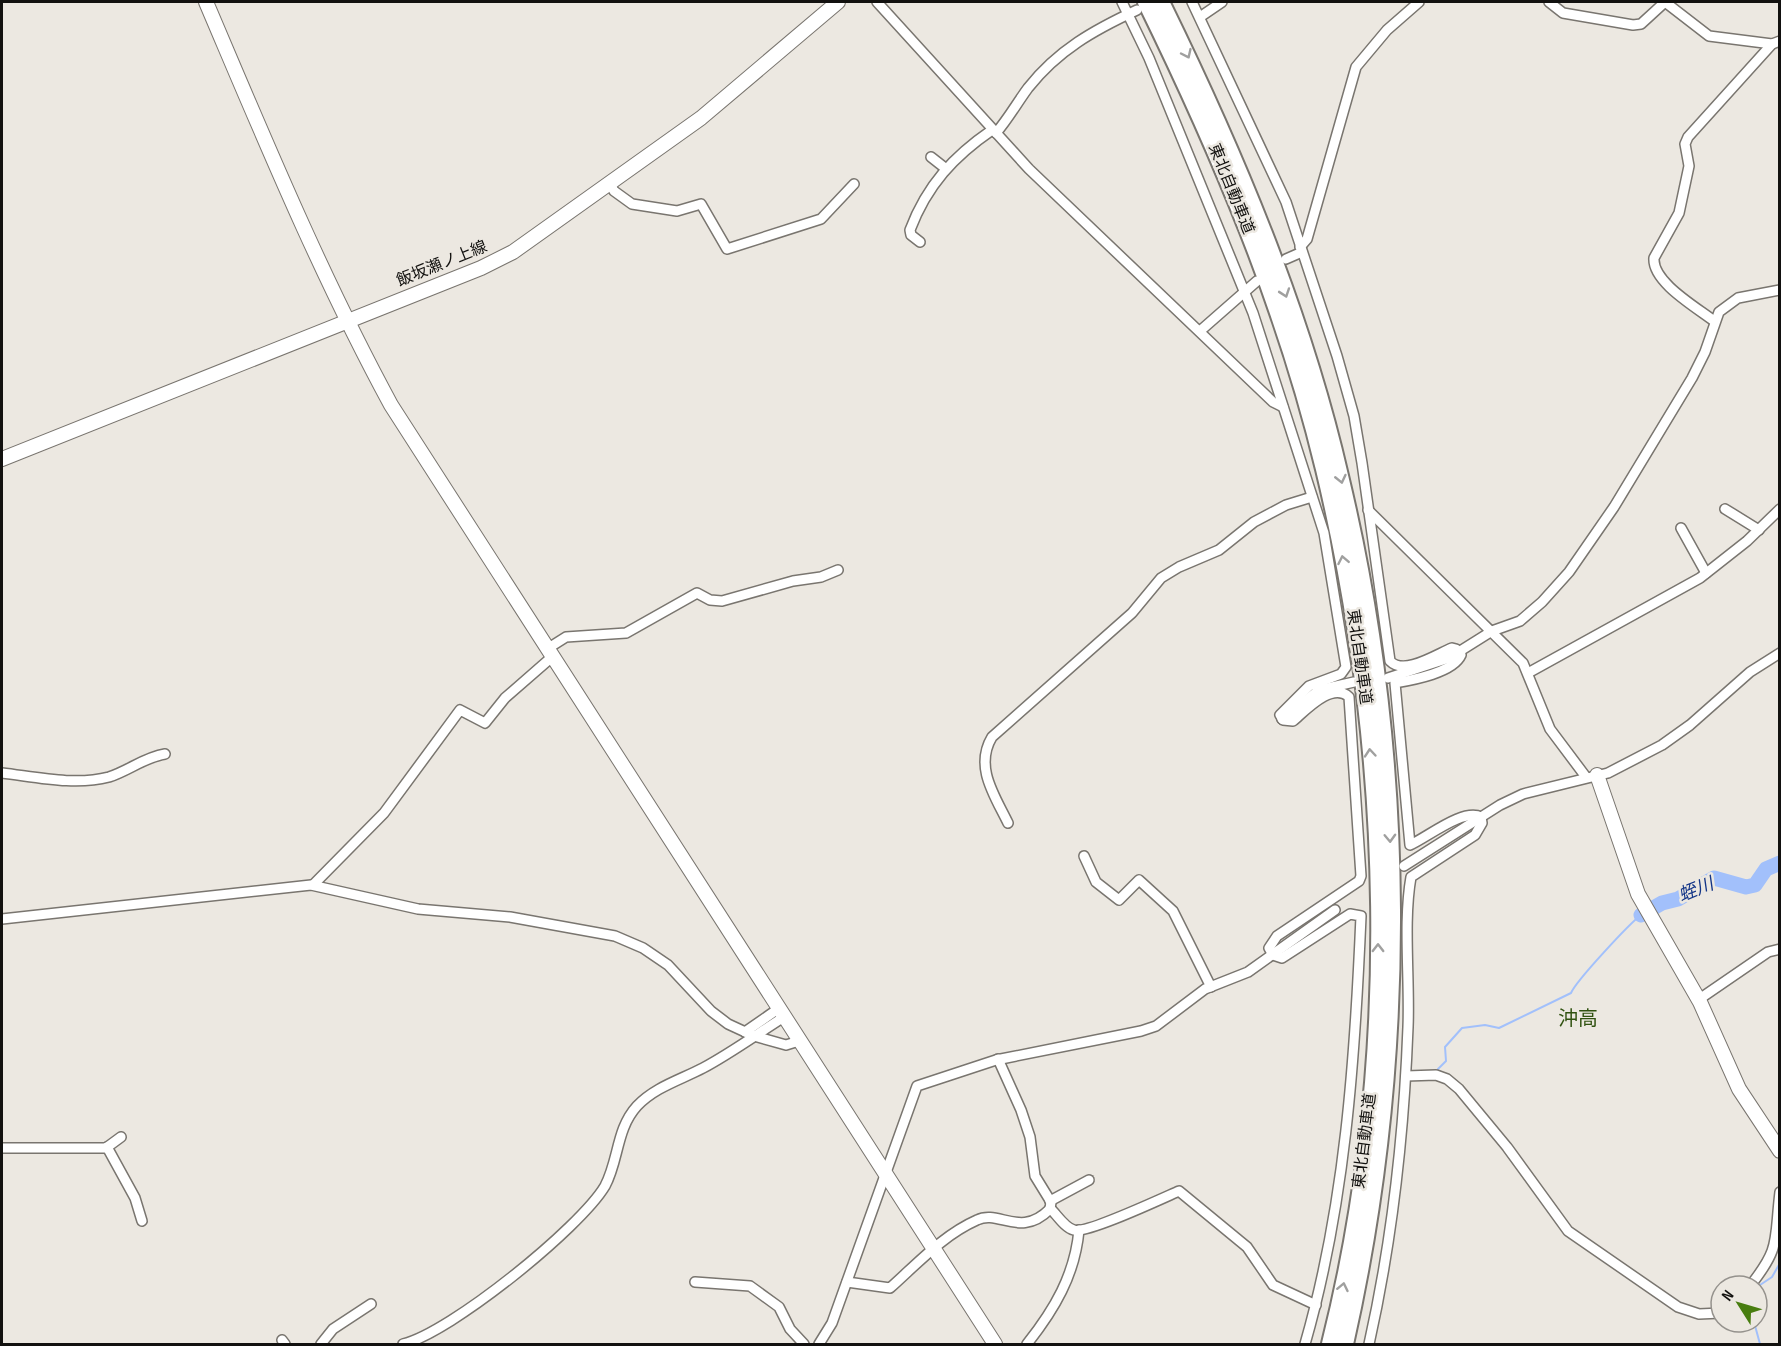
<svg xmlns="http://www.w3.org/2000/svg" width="1781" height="1346" viewBox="0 0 1781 1346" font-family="'Sofia Sans Condensed','Noto Sans JP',sans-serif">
  <rect width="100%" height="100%" fill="#ece8e1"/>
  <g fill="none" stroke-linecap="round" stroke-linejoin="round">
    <!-- stream -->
    <g stroke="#a2c0fb" stroke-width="2">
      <path d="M1438,1069L1446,1061L1445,1047L1462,1028L1485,1025L1499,1028L1571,993C1576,981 1629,924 1641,915"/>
      <path d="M1757,1287L1772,1277L1780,1263"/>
      <path d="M1754,1322L1760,1344"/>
    </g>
    <!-- river -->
    <path stroke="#a2c0fb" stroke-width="15" d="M1641,915L1662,903L1678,899L1714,878L1746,887L1755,885L1766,869L1780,863"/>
    <!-- street casing -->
    <g stroke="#79756f" stroke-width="12">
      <g id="street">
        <path d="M877,2L1029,169L1273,402L1283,407"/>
        <path d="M1122,2L1149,58L1253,313L1324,533L1346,667L1341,674L1309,686L1280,715L1283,720L1293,721C1305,711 1332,681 1349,697L1361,876L1359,881L1277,936L1269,948L1273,955L1282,958L1350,914L1361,916C1355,1060 1345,1205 1305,1344"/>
        <path d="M1192,2L1286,202L1337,356L1354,416L1362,463L1390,661C1404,676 1437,654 1452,648L1456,649L1461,655C1453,673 1412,680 1395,683L1410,845C1428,837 1463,808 1481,817L1482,823L1475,835L1411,877C1403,922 1410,980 1408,1027C1404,1134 1392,1241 1369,1344"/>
        <path d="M1549,2L1563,13L1633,25L1641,24L1665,2"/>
        <path d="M1665,2L1709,36L1772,44L1780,41"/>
        <path d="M1200,17L1222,2"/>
        <path d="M996,133C1008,119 1017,103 1028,88C1058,50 1094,30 1137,10"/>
        <path d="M931,157L945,168"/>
        <path d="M610,184L614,191L632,204L677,211L701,204L727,249L821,219L854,184"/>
        <path d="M920,242L911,235L910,230C927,185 954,156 992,130"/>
        <path d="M1300,247L1307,239L1356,67L1387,30L1419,2"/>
        <path d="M1286,259L1302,252"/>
        <path d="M1714,321C1696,307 1652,282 1654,258L1679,213L1689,166L1685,144L1688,137L1772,44"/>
        <path d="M1200,331L1257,281"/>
        <path d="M1725,509L1759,530"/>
        <path d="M1368,510L1523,663L1550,729L1586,777"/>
        <path d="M1681,528L1706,573"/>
        <path d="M547,649L566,637L626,633L697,593L710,600L722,601L793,581L821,577L838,570"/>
        <path d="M1528,673L1700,578L1747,541L1780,509"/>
        <path d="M1388,678L1449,658L1492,631L1520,621L1542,602L1569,572L1614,507L1692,378L1705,352L1719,312L1738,298L1780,290"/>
        <path d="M1282,719L1319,690L1354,682"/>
        <path d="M2,773C36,777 75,786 109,777C128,771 145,757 165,754"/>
        <path d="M1008,823C995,796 974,767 992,737L1132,613L1161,578L1179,567L1219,550L1254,522L1286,505L1312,497"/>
        <path d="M1084,856L1096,882L1119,900L1139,880L1173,911L1211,987"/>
        <path d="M1404,866L1500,805L1523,794L1608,773L1662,745L1690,725L1750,672L1780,653"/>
        <path d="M313,885L384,813L460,710L485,723L505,698L552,657"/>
        <path d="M2,919L311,885L418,909L510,917L615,936L643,948L668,965L711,1011L728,1024L754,1036L786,1045L799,1041"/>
        <path d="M1698,1000L1768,952L1780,949"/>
        <path d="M745,1032L778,1009"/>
        <path d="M1406,1076L1436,1075L1447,1079L1459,1089L1507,1147L1568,1231L1678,1307L1699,1314L1721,1313"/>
        <path d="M107,1147L135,1198L142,1221"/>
        <path d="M2,1148H106L121,1137"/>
        <path d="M1050,1201L1089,1180"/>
        <path d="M1050,1208C1057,1215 1065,1228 1074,1230C1086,1234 1163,1198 1179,1191L1247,1247L1273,1285L1316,1305"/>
        <path d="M695,1282L750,1286L779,1307L790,1329L804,1344"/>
        <path d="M847,1282L890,1288C917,1264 943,1235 977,1220C999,1209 1020,1239 1050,1209L1051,1202L1035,1176L1030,1137L1021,1110L998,1059"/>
        <path d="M1750,1286C1781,1247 1774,1242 1780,1192"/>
        <path d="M282,1340L285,1344"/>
        <path d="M321,1344L333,1329L371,1304"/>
        <path d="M403,1344C450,1333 580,1228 605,1186C619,1160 616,1129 637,1106C655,1087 680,1080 703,1068C731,1053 757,1034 784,1017"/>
        <path d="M819,1344L832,1323L917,1086L996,1060L1141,1031L1156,1026L1205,989L1248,972L1335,910"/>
        <path d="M1027,1344C1054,1310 1075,1275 1079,1230"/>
      </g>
    </g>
    <!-- secondary casing -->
    <g stroke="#79756f" stroke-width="16">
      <g id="secondary">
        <path d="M206,2C264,138 320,274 391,405L995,1344"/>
        <path d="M2,459L481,268L513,252L701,118L838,2"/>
        <path d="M1597,775L1638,894L1700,1002L1739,1089L1780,1151"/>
      </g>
    </g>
    <!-- highway casing -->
    <g stroke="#79756f" stroke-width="20">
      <g id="highway">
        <path d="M1146,2C1219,151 1285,306 1324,469C1392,752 1401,1061 1330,1344"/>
        <path d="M1161,2C1235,153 1302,311 1340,476C1408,758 1409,1061 1345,1344"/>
      </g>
    </g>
    <!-- street -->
    <use href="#street" stroke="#fff" stroke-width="9"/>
    <!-- secondary -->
    <use href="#secondary" stroke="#fff" stroke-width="14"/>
    <!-- highway -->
    <use href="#highway" stroke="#fff" stroke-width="16"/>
  </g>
  <!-- one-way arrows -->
  <defs><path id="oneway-chevron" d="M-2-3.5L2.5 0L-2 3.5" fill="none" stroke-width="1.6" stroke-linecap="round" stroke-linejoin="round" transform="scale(1.5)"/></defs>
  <g stroke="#a0a09f">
    <use href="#oneway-chevron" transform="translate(1187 54) rotate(65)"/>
    <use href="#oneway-chevron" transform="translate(1285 293) rotate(71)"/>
    <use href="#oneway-chevron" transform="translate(1341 479) rotate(77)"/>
    <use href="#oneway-chevron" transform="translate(1343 560) rotate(-101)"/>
    <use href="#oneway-chevron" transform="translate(1370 753) rotate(-95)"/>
    <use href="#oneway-chevron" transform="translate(1390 838) rotate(88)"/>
    <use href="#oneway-chevron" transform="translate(1378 948) rotate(-90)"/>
    <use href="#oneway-chevron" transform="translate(1343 1287) rotate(-78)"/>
  </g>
  <g text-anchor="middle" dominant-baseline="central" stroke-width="5" stroke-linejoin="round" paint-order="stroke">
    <!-- street labels -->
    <g font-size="16" fill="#12110f" stroke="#ece8e1">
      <text transform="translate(1231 189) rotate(68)">東北自動車道</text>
      <text transform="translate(442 264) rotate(-22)">飯坂瀬ノ上線</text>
      <text transform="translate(1359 657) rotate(82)">東北自動車道</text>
      <text transform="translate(1365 1141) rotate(-83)">東北自動車道</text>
    </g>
    <!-- water labels -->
    <g font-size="18" font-style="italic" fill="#133587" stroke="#ece8e1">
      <text transform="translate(1696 890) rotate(-22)">蛭川</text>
    </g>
    <!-- quarter labels -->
    <g font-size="20" fill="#305210" stroke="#ece8e1">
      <text x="1578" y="1019">沖高</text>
    </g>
  </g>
  <!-- border -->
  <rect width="1781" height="1346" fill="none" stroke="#12110f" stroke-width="6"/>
  <!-- north arrow -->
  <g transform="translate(1739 1304) rotate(307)"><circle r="28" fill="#ece8e1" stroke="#95928d" stroke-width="1.5"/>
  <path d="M0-4.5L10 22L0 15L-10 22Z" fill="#487d0f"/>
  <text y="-9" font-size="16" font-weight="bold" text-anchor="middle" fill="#12110f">N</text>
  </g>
</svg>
